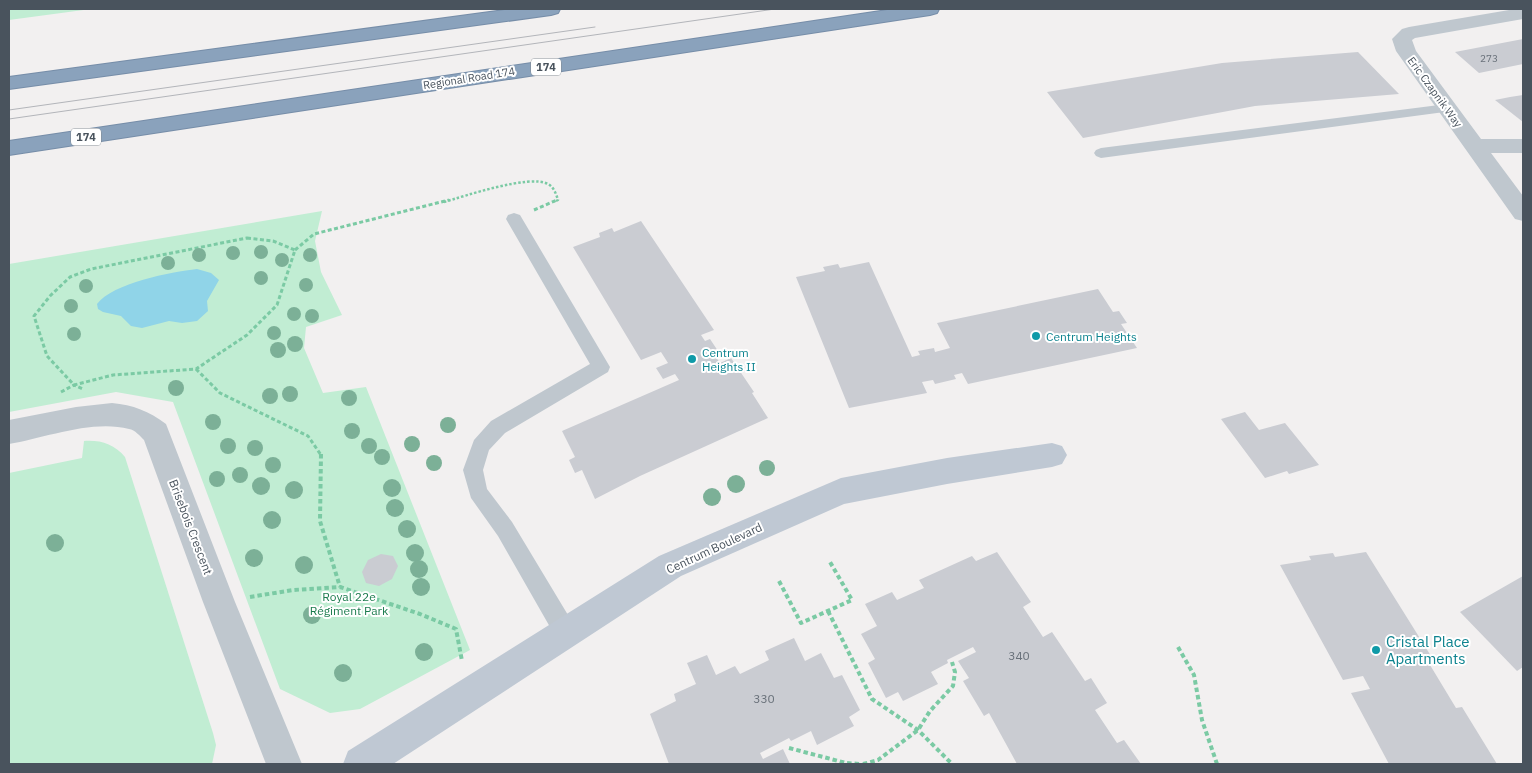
<svg xmlns="http://www.w3.org/2000/svg" width="1532" height="773" viewBox="0 0 1532 773" font-family="'IBM Plex Sans',sans-serif">
  <rect width="100%" height="100%" fill="#f2f0f0"/>
  <!-- green -->
  <g fill="#c1edd3">
    <path d="M9,9H91L9,20Z"/>
    <path d="M322,211L315,241L321,272L342,315L306,327L304,348L323,393L366,387L470,650L360,709L330,713L280,689L173,402L116,392L9,412V264Z"/>
    <path d="M84,441C101,440 114,444 125,457L213,733L216,745L212,764H9V473L82,458Z"/>
  </g>
  <!-- water -->
  <path fill="#90d4e8" d="M197,269L211,273L219,280L207,301L208,311L197,321L182,323L169,321L142,328L131,326L121,316L103,312L98,309L97,304C113,283 171,272 197,269Z"/>
  <!-- building -->
  <g fill="#caccd2">
    <path d="M1523,39V64L1479,73L1455,52Z"/>
    <path d="M1358,52L1399,94L1255,106L1083,138L1047,92L1222,63Z"/>
    <path d="M1523,95V122L1495,100L1510,97Z"/>
    <path d="M641,221L714,330L701,335L705,341L710,339L720,354L715,356L720,363L731,358L754,392L752,393L768,418L640,476L595,499L582,470L575,473L569,460L575,457L562,431L679,380L675,374L663,379L656,368L668,363L661,352L641,360L573,247L600,237L599,233L612,228L614,232Z"/>
    <path d="M869,262L912,357L920,355L918,351L934,348L935,352L950,348L937,323L1098,289L1113,312L1119,311L1127,323L1121,324L1137,348L968,384L962,373L954,375L956,379L935,384L933,380L922,382L927,393L849,408L796,277L825,271L823,267L838,264L840,268Z"/>
    <path d="M1245,412L1259,430L1285,423L1319,465L1289,474L1287,471L1265,478L1221,419Z"/>
    <path d="M997,552L1031,602L1023,607L1043,637L1052,632L1085,681L1091,678L1107,703L1095,710L1117,743L1124,740L1141,764H1017L989,713L984,716L963,681L969,678L958,661L976,652L973,647L947,660L948,663L931,672L938,684L903,701L898,692L886,698L868,663L875,659L861,634L877,626L865,604L892,592L897,600L924,588L919,580L972,556L976,561Z"/>
    <path d="M1366,552L1436,664L1430,665L1456,708L1462,707L1497,764H1389L1351,693L1370,689L1363,676L1343,680L1280,565L1311,560L1309,556L1333,553L1335,557Z"/>
    <path d="M381,554L393,556L398,566L392,579L379,586L366,583L362,572L368,560Z"/>
    <path d="M1523,576V667L1517,671L1460,612Z"/>
    <path d="M794,638L805,661L821,653L834,678L842,675L860,710L849,717L854,726L817,745L811,731L791,741L789,738L760,753L763,759L783,749L790,764H669L650,714L676,701L674,694L696,684L687,663L707,655L716,675L735,666L740,674L769,660L765,651Z"/>
  </g>
  <g fill="none" stroke-linecap="round" stroke-linejoin="round">
    <!-- highway casing -->
    <g stroke="#768da8" stroke-width="2">
      <g id="highway">
        <path d="M512,9H560L558,13L551,15L9,89V77Z"/>
        <path d="M894,9H939L937,13L930,15L9,155V141Z"/>
      </g>
    </g>
    <!-- path-far2 -->
    <path stroke="#7bcaa4" stroke-width="2.5" stroke-dasharray="2.5 2" stroke-linecap="butt" d="M444,202C465,196 530,174 548,184C554,187 556,194 558,200L554,202"/>
    <!-- path-far1 -->
    <g stroke="#7bcaa4" stroke-width="3" stroke-dasharray="4 2.5" stroke-linecap="butt">
      <path d="M534,210L557,200"/>
      <path d="M247,238L273,241L295,250L277,305L247,335L196,369L113,375L74,385L47,356L34,316L50,296L70,277L91,269Z"/>
      <path d="M295,250L314,234L449,200"/>
      <path d="M196,369L220,393L308,436L321,455"/>
      <path d="M61,392L74,385L83,389"/>
    </g>
    <!-- path -->
    <g stroke="#7bcaa4" stroke-width="4" stroke-dasharray="4.5 3" stroke-linecap="butt">
      <path d="M321,454L320,521L340,587"/>
      <path d="M779,581L801,623L852,600L830,562"/>
      <path d="M250,597L293,590L340,587L420,614L456,629L462,661"/>
      <path d="M828,611L872,699L918,730L952,764"/>
      <path d="M1178,647L1194,675L1202,720L1217,764"/>
      <path d="M789,748L846,763L860,764"/>
      <path d="M863,764L878,760L918,730L930,711L953,686L955,672L952,662"/>
    </g>
    <!-- lane -->
    <g fill="#bfc7ce" fill-rule="evenodd">
      <path d="M1447,104L1452,105L1454,108L1452,111L1101,158L1096,156L1094,153L1096,150L1101,148Z"/>
      <path d="M514,213L520,215L610,367L608,372L505,433L489,450L483,470L487,489L512,522L574,625L577,633L574,641L566,644L558,641L498,536L471,498L463,470L474,440L491,421L590,364L506,219L508,215Z"/>
    </g>
    <!-- street -->
    <g fill="#bfc7ce" fill-rule="evenodd">
      <path d="M1515,9H1523V19L1415,38L1412,40L1416,51L1481,139H1523V153H1491L1523,196V221L1515,219L1396,51L1392,39L1402,29L1409,27Z"/>
      <path d="M112,403C133,405 149,411 166,424L235,602L302,764H266L203,602L144,440C140,436 135,430 129,429C93,419 44,438 9,444V420L76,407Z"/>
    </g>
    <!-- secondary -->
    <path fill="#bfc8d3" fill-rule="evenodd" d="M1052,443L1062,446L1067,455L1062,464L1052,467L947,484L844,504L681,576L393,764H343L348,751L659,556L841,478L947,458Z"/>
    <!-- highway -->
    <use href="#highway" fill="#8aa2bc" fill-rule="evenodd"/>
    <!-- tram -->
    <g stroke="#b3b5ba" stroke-width="1">
      <path d="M9,110L595,27"/>
      <path d="M9,119L775,9"/>
    </g>
  </g>
  <!-- trees -->
  <g fill="#7cb097">
    <circle cx="261" cy="252" r="7"/>
    <circle cx="233" cy="253" r="7"/>
    <circle cx="199" cy="255" r="7"/>
    <circle cx="310" cy="255" r="7"/>
    <circle cx="282" cy="260" r="7"/>
    <circle cx="168" cy="263" r="7"/>
    <circle cx="261" cy="278" r="7"/>
    <circle cx="306" cy="285" r="7"/>
    <circle cx="86" cy="286" r="7"/>
    <circle cx="71" cy="306" r="7"/>
    <circle cx="294" cy="314" r="7"/>
    <circle cx="312" cy="316" r="7"/>
    <circle cx="274" cy="333" r="7"/>
    <circle cx="74" cy="334" r="7"/>
    <circle cx="295" cy="344" r="8"/>
    <circle cx="278" cy="350" r="8"/>
    <circle cx="176" cy="388" r="8"/>
    <circle cx="290" cy="394" r="8"/>
    <circle cx="270" cy="396" r="8"/>
    <circle cx="349" cy="398" r="8"/>
    <circle cx="213" cy="422" r="8"/>
    <circle cx="448" cy="425" r="8"/>
    <circle cx="352" cy="431" r="8"/>
    <circle cx="412" cy="444" r="8"/>
    <circle cx="228" cy="446" r="8"/>
    <circle cx="369" cy="446" r="8"/>
    <circle cx="255" cy="448" r="8"/>
    <circle cx="382" cy="457" r="8"/>
    <circle cx="434" cy="463" r="8"/>
    <circle cx="273" cy="465" r="8"/>
    <circle cx="767" cy="468" r="8"/>
    <circle cx="240" cy="475" r="8"/>
    <circle cx="217" cy="479" r="8"/>
    <circle cx="736" cy="484" r="9"/>
    <circle cx="261" cy="486" r="9"/>
    <circle cx="392" cy="488" r="9"/>
    <circle cx="294" cy="490" r="9"/>
    <circle cx="712" cy="497" r="9"/>
    <circle cx="395" cy="508" r="9"/>
    <circle cx="272" cy="520" r="9"/>
    <circle cx="407" cy="529" r="9"/>
    <circle cx="55" cy="543" r="9"/>
    <circle cx="415" cy="553" r="9"/>
    <circle cx="254" cy="558" r="9"/>
    <circle cx="304" cy="565" r="9"/>
    <circle cx="419" cy="569" r="9"/>
    <circle cx="421" cy="587" r="9"/>
    <circle cx="312" cy="615" r="9"/>
    <circle cx="424" cy="652" r="9"/>
    <circle cx="343" cy="673" r="9"/>
  </g>
  <!-- markers -->
  <g fill="#0f9aa8" stroke="#fff" stroke-width="2">
    <circle cx="1036" cy="336" r="5"/>
    <circle cx="692" cy="359" r="5"/>
    <circle cx="1376" cy="650" r="5"/>
  </g>
  <g text-anchor="middle" dominant-baseline="central" stroke-width="4" stroke-linejoin="round" paint-order="stroke">
    <!-- number labels -->
    <g font-size="10" fill="#69717a">
      <text x="1489" y="58">273</text>
    </g>
    <!-- shield labels -->
    <g fill="#fff" stroke="#80878e" stroke-width="1">
      <rect x="531" y="58.5" width="30" height="17" rx="4"/>
      <rect x="71" y="128.5" width="30" height="17" rx="4"/>
    </g>
    <g font-size="11" font-weight="bold" fill="#49535d">
      <text x="546" y="67">174</text>
      <text x="86" y="137">174</text>
    </g>
    <!-- far-street labels -->
    <g font-size="11" fill="#49535d" stroke="#fff">
      <text transform="translate(469 78) rotate(-9)">Regional Road 174</text>
      <text transform="translate(1435 92) rotate(54)">Eric Czapnik Way</text>
    </g>
    <!-- culture labels -->
    <g font-size="12" fill="#0d838f" stroke="#fff" text-anchor="start">
      <text x="1046" y="336">Centrum Heights</text>
      <text x="702" y="352">Centrum<tspan x="702" dy="14">Heights II</tspan></text>
    </g>
    <!-- street labels -->
    <g font-size="12" fill="#49535d" stroke="#fff">
      <text transform="translate(191 527) rotate(69)">Brisebois Crescent</text>
      <text transform="translate(714 548) rotate(-25)">Centrum Boulevard</text>
    </g>
    <!-- park labels -->
    <g font-size="12" fill="#1c7c4e" stroke="#fff">
      <text x="349" y="596">Royal 22e<tspan x="349" dy="14">Régiment Park</tspan></text>
    </g>
    <!-- near-number labels -->
    <g font-size="12" fill="#69717a">
      <text x="1019" y="655">340</text>
      <text x="764" y="698">330</text>
    </g>
    <!-- near-culture labels -->
    <g font-size="15" fill="#0d838f" stroke="#fff" text-anchor="start">
      <text x="1386" y="641">Cristal Place<tspan x="1386" dy="17">Apartments</tspan></text>
    </g>
  </g>
  <!-- border -->
  <rect width="1532" height="773" fill="none" stroke="#49535d" stroke-width="20"/>
</svg>
